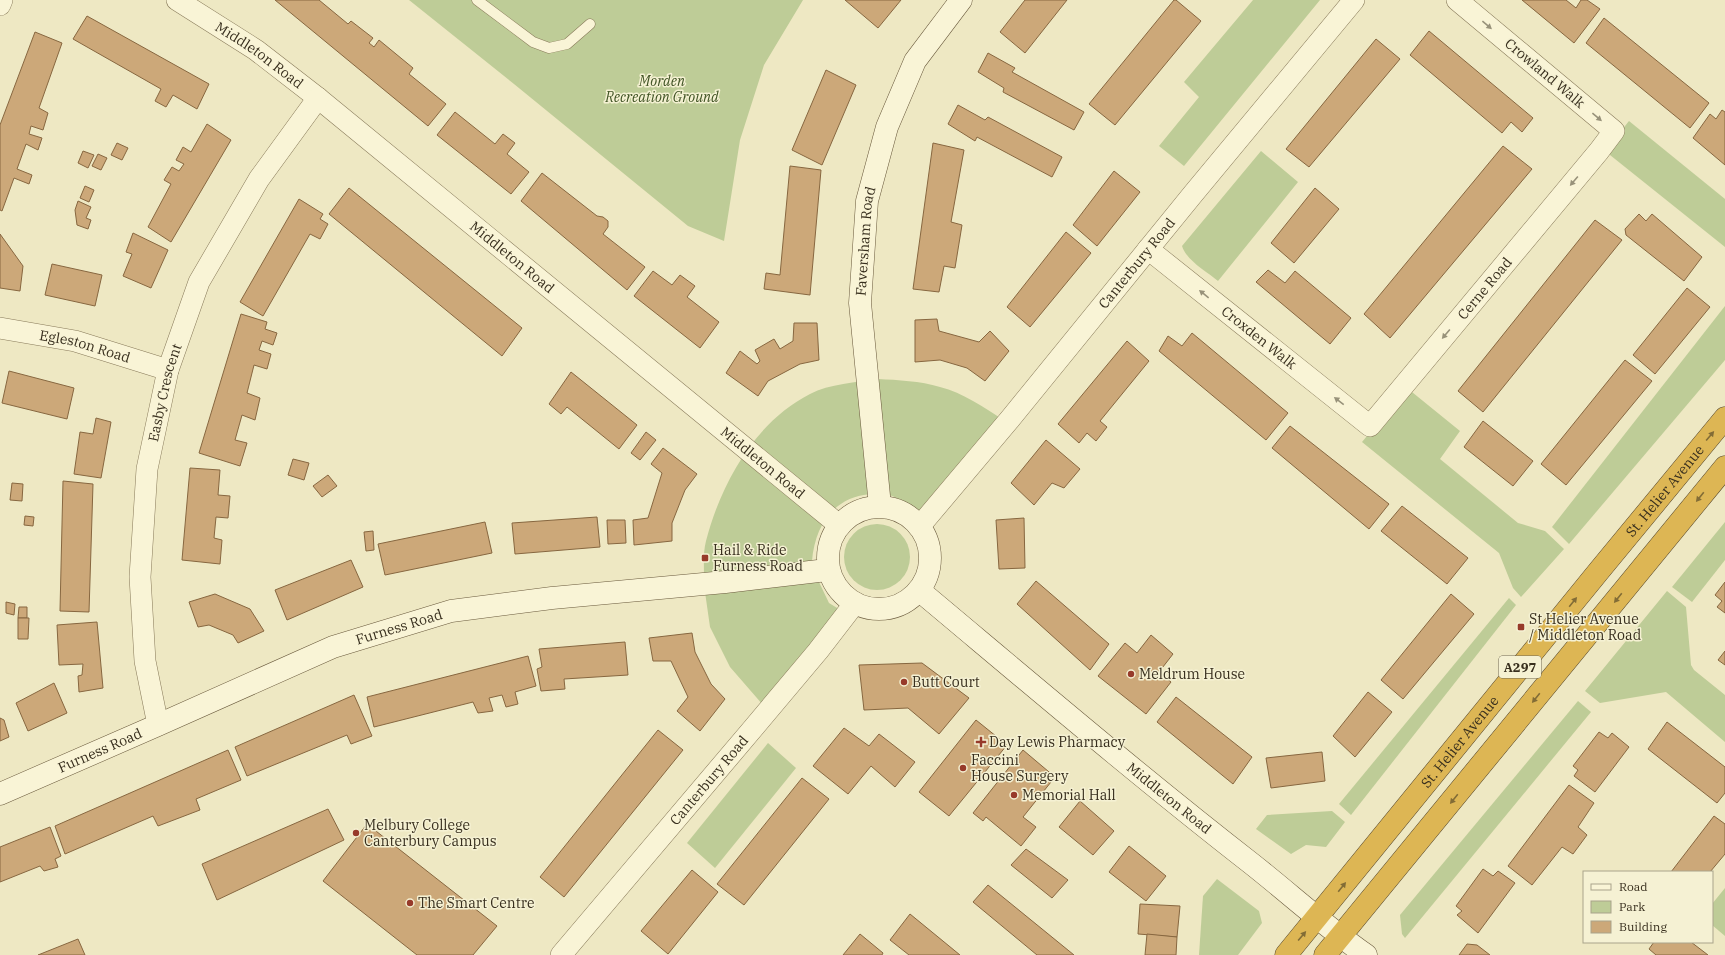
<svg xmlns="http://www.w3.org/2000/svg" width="1725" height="955" viewBox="0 0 1725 955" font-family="'IBM Plex Serif',serif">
  <rect width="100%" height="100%" fill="#eee8c3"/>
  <!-- green -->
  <g fill="#becc97">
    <path d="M409,0H803L764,65L740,140L724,241L688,226L514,84Z"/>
    <path d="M1253,0H1320L1184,166L1159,146L1199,97L1184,82Z"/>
    <path d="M1629,121L1725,199V247L1605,151Z"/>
    <path d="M1261,151L1298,182L1218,281C1206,271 1187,261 1182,246Z"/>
    <path d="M1725,306V360L1569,544L1552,527Z"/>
    <path d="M878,379C898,380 920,381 940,387C963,393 984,407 1003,420L924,516C913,507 900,498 886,494C882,493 876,494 871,494C833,497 815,526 812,561L704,577C704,566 703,552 706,541C721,483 755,422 810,394C829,384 857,382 878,379Z"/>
    <path d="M1407,388L1460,431L1440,459L1518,523L1545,531L1564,549L1521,597L1513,588L1499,553L1362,442Z"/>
    <path d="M1725,522V560L1692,602L1672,587Z"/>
    <circle cx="877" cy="557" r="33"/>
    <path d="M818,580L829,603L842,611L763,705L730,667L710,627L705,592Z"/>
    <path d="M1667,591L1686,607L1691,665L1694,670L1725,695V742L1666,692L1600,703L1585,691Z"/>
    <path d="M1509,598L1516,605L1351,815L1339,804Z"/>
    <path d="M1578,701L1591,712L1405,938L1402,934L1400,915Z"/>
    <path d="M768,743L796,768L715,868L687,843Z"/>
    <path d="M1332,811L1345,822L1326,847L1306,845L1291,854L1256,829L1267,815Z"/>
    <path d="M1217,879L1259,911L1262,923L1238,955H1199L1203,896Z"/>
    <path d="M1725,888V936L1712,925V904Z"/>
  </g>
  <!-- building -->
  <g fill="#cca879" stroke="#876740">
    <path d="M275,0H319L348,24L351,21L373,38L369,43L374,47L379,40L413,68L409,74L446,104L428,126Z"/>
    <path d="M845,0H901L878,28Z"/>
    <path d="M1025,0H1067L1025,53L1000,32Z"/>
    <path d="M1174,0H1176L1201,21L1115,125L1089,104Z"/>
    <path d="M1522,0H1566L1576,8L1581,0H1587L1600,9L1574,43Z"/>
    <path d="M87,16L209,84L197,109L173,95L166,107L155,101L161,89L73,39Z"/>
    <path d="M1604,18L1709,103L1690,128L1586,43Z"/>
    <path d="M1429,31L1533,118L1522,132L1511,122L1502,133L1410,55Z"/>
    <path d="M35,32L62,43L39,108L48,113L43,130L31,126L29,134L42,138L38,150L26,144L17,169L32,175L29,184L14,178L2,211L0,210V125Z"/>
    <path d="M1376,39L1400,59L1309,167L1286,149Z"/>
    <path d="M988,53L1015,68L1012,72L1084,112L1074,130L1003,92L1004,88L978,72Z"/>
    <path d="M826,70L856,85L822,165L792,150Z"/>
    <path d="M958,105L985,120L988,117L1062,157L1052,177L977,137L975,141L948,124Z"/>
    <path d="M1722,110L1725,112V165L1693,138L1710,114L1716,119Z"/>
    <path d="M455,112L495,144L503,134L515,143L507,154L529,172L511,194L437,135Z"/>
    <path d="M207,124L231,140L171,242L148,227L171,184L164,180L172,167L179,171L184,164L176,160L183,147L191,152Z"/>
    <path d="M117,143L128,148L122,160L111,155Z"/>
    <path d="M933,143L964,150L951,222L962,225L955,268L944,266L939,292L913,289Z"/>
    <path d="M1503,146L1532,169L1390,338L1364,314Z"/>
    <path d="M83,151L94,155L88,168L78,163Z"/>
    <path d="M98,154L107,158L101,170L92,166Z"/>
    <path d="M790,166L821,170L810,295L764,289L766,273L780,275Z"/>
    <path d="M1114,171L1140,192L1097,246L1073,225Z"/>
    <path d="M542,173L597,216L603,217L608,221V227L603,234L645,267L627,290L521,201Z"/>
    <path d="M85,186L94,190L89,202L80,198Z"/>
    <path d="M349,188L522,328L502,356L329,214Z"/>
    <path d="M1315,188L1339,209L1294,263L1271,243Z"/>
    <path d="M299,199L323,214L320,219L328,224L320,239L310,234L263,316L240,302Z"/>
    <path d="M78,201L91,207L86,218L91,220L88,229L77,225L75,210Z"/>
    <path d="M1639,214L1646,221L1652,214L1702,257L1684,281L1626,235L1625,229Z"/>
    <path d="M1595,220L1622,240L1483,412L1458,391Z"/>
    <path d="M1066,232L1091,253L1030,327L1007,307Z"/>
    <path d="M133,233L168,250L151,288L123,276L132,254L126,252Z"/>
    <path d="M0,234L23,266L20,291L0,288Z"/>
    <path d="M52,264L102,275L95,306L45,295Z"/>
    <path d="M1268,270L1285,283L1295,271L1351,318L1330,344L1256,282Z"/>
    <path d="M653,271L672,285L680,275L695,286L687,297L719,322L700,348L634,296Z"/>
    <path d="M1687,288L1710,307L1655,374L1633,355Z"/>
    <path d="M241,314L267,322L265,329L277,333L273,345L262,341L259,350L271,354L267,369L254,365L247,393L260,398L255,420L242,415L235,440L247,443L240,466L199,453Z"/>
    <path d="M937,319L939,331L979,342L990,331L1009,351L985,381L967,368L940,360L915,362V320Z"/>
    <path d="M794,323H817L819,360L800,364L768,381L758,396L726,373L740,351L757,364L760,361L755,350L774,339L780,349L793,341Z"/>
    <path d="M1192,333L1288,413L1266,440L1159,351L1168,336L1182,346Z"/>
    <path d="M1127,341L1149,361L1100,421L1107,427L1096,441L1087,433L1079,443L1058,424Z"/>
    <path d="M1625,360L1652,381L1566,485L1541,464Z"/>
    <path d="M9,371L74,388L67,419L2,403Z"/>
    <path d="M571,372L637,425L619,449L567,407L561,414L549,404Z"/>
    <path d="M96,418L111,422L101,478L74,474L80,432L93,434Z"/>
    <path d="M1483,421L1533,461L1513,486L1464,447Z"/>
    <path d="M1290,426L1389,504L1369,529L1272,448Z"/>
    <path d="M646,432L656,440L640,460L631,453Z"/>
    <path d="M1046,440L1080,469L1064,488L1052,483L1034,505L1011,483Z"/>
    <path d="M663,448L697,474L685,490L672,523V541L634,545L633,520L648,518L662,473L651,464Z"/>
    <path d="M293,459L309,463L304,480L288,475Z"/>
    <path d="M190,468L220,470L218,495L230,496L228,518L216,517L214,538L222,540L220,564L182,560Z"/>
    <path d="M328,475L337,486L322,497L313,486Z"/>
    <path d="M63,481L93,484L89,612L60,611Z"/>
    <path d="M12,483L23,484L22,501L10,500Z"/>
    <path d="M1402,506L1468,558L1447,584L1381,531Z"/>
    <path d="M25,516L34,517L33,526L24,525Z"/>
    <path d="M597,517L600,547L515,554L512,523Z"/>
    <path d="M1024,518L1025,568L999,569L996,520Z"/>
    <path d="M607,520H625L626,543L608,544Z"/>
    <path d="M485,522L492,553L385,575L378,544Z"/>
    <path d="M373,531L374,550L366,551L364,532Z"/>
    <path d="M351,560L363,587L287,620L275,590Z"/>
    <path d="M1036,581L1109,644L1090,670L1017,604Z"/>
    <path d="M1725,582V613L1717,607L1722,601L1715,595Z"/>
    <path d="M215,594L250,609L264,631L238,643L233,635L209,625L198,627L189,602Z"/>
    <path d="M1451,594L1474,614L1403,699L1381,680Z"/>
    <path d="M6,602L15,604L14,615L6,613Z"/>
    <path d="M19,607H27V618H18Z"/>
    <path d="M18,618H29L28,639H18Z"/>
    <path d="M97,622L103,688L79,692L78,676L82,675L83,664L59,665L57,625Z"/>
    <path d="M692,633L695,652L711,684L725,699L700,731L677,711L688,697L671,661H653L649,638Z"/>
    <path d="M1151,635L1173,654L1159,672L1171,682L1146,714L1098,676L1125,643L1137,653Z"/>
    <path d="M625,642L628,675L564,679L565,689L541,691L537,669L542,667L539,649Z"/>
    <path d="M1725,651V665L1718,660Z"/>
    <path d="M528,656L536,686L515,692L518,704L506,707L502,695L489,698L493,711L478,713L473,702L374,727L367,697Z"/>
    <path d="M922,663L969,698L939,734L908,708L864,710L859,665Z"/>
    <path d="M54,683L67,713L28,731L16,703Z"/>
    <path d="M1368,692L1392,712L1355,757L1333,736Z"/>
    <path d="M354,695L372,736L351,744L347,735L247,776L235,747Z"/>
    <path d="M1176,697L1252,757L1233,784L1157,722Z"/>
    <path d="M0,718L4,720L9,737L0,741Z"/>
    <path d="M976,720L1007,745L949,816L919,792Z"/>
    <path d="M1667,722L1725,767V793L1717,803L1648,749Z"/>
    <path d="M844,728L869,746L879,734L915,762L895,787L871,766L848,794L813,766Z"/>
    <path d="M658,730L683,750L564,897L540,877Z"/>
    <path d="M1599,732L1608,738L1612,733L1629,747L1595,792L1574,776L1578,770L1573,766Z"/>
    <path d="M228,750L241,780L196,799L200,810L158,826L153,816L65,854L55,826Z"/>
    <path d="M1023,750L1055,777L1023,817L1036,827L1021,846L986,817L983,821L973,813Z"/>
    <path d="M1322,752L1325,781L1271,788L1266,758Z"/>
    <path d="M802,778L829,799L744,905L717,884Z"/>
    <path d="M1569,785L1594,803L1578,827L1587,835L1573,854L1562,847L1532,885L1508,866Z"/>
    <path d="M1080,801L1114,831L1093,855L1059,827Z"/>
    <path d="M328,809L344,840L217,900L202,864Z"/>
    <path d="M1714,816L1725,824V854L1710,872H1671Z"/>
    <path d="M367,824L497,926L473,955H417L323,881Z"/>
    <path d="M50,827L61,856L55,859L58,867L44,871L40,866L0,882V847Z"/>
    <path d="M1129,846L1166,876L1146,901L1109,872Z"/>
    <path d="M1026,849L1068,880L1052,898L1011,865Z"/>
    <path d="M1483,869L1493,876L1498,871L1515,883L1478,933L1457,915L1462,911L1456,906Z"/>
    <path d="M692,870L718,892L668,954L641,931Z"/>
    <path d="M988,885L1074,955H1037L973,902Z"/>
    <path d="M1140,904L1180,906L1177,937L1138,934Z"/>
    <path d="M910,914L960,955H909L890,940Z"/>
    <path d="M860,934L883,953L882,955H843Z"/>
    <path d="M1147,934L1177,937L1176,955H1145Z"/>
    <path d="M78,939L85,955H38Z"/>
    <path d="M1654,942H1691L1708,955H1656L1649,949Z"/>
    <path d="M1467,944L1477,945L1490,955H1459Z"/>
  </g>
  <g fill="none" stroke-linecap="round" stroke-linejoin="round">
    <!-- lane casing -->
    <g stroke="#887a5a" stroke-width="11">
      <path id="lane" d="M477,0L533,42L549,48L567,44L590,24"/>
    </g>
    <!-- street casing -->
    <g stroke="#887a5a" stroke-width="22">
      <g id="street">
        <path id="s1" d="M177,0L256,50L318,98L839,525"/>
        <path d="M0,5L2,0"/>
        <path id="s2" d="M1148,249L1370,426L1599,151L1614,131L1457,0"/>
        <path id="s3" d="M0,328L75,341L168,370"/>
        <path id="s4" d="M919,527L1010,419L1193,194L1354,0"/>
        <path id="s5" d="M158,725L145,661L140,577L147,469L168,370L199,282L259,179L318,98"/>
        <path id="s6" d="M561,955L755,726L818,651L855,603"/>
      </g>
    </g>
    <!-- secondary casing -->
    <g stroke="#6a5a3d" stroke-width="23">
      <g id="secondary">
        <path id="s7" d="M880,506L860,303L867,201L887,127L915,61L961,0"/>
        <circle cx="879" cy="558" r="51"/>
        <path id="s8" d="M920,591C1030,683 1139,776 1252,864C1290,894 1326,927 1366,955"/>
        <path id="s9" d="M0,794L158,725L333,647L451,611L552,598L725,582L827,570"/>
      </g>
    </g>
    <!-- highway casing -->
    <g stroke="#56472e" stroke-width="23">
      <g id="highway">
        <path id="s10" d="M1286,955L1598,572L1725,418"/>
        <path d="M1325,955L1725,467"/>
      </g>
    </g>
    <!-- lane -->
    <use href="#lane" stroke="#f9f4d6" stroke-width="10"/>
    <!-- street -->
    <use href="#street" stroke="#f9f4d6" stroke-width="21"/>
    <!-- secondary -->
    <use href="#secondary" stroke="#f9f4d6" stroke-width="22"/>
    <!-- highway -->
    <use href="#highway" stroke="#ddb654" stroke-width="22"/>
  </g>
  <!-- one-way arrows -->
  <defs><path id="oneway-solid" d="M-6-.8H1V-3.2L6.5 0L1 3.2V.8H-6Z"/></defs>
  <g fill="#98927a">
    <use href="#oneway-solid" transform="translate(1487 25) rotate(40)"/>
    <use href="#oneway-solid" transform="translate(1597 117) rotate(40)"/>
    <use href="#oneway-solid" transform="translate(1574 181) rotate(130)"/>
    <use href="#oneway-solid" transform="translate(1204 294) rotate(-141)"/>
    <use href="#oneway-solid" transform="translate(1446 334) rotate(130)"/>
    <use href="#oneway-solid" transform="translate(1339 401) rotate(-142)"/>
  </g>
  <g fill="#826c36">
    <use href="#oneway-solid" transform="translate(1710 436) rotate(-50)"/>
    <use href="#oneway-solid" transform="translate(1700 497) rotate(129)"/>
    <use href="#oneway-solid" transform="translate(1618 598) rotate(129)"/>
    <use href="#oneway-solid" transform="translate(1573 602) rotate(-51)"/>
    <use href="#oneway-solid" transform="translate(1536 698) rotate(129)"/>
    <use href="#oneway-solid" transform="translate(1454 799) rotate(129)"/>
    <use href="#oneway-solid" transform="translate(1342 887) rotate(-51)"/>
    <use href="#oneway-solid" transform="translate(1302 936) rotate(-50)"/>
  </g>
  <!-- markers -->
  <g fill="#973a2a" stroke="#f5f1d3" stroke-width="1.5">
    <rect x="701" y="554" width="8" height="8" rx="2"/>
    <rect x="1517" y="623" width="8" height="8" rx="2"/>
    <circle cx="1131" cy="674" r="4"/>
    <circle cx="904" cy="682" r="4"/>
    <path d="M979 736h4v4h4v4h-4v4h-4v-4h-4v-4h4z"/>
    <circle cx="963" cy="768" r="4"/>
    <circle cx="1014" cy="795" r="4"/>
    <circle cx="356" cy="833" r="4"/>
    <circle cx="410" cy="903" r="4"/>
  </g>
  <g text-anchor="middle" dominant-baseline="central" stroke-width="3" stroke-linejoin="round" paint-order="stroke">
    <!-- shield labels -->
    <rect fill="#f5f1d3" stroke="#716954" stroke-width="1" x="1499" y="656" width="42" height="22" rx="3"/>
    <g font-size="13" font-weight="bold" fill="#382f1e">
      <text x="1520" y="667">A297</text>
    </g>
    <!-- street labels -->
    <g font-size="14" fill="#382f1e" stroke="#f5f1d3">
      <text stroke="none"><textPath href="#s1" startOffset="99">Middleton Road</textPath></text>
      <text transform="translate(1545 73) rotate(40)">Crowland Walk</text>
      <text stroke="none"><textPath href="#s7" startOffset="266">Faversham Road</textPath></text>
      <text stroke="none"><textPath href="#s1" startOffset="423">Middleton Road</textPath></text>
      <text stroke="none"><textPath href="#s4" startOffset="342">Canterbury Road</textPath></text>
      <text stroke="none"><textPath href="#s2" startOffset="463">Cerne Road</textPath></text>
      <text stroke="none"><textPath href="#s2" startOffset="142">Croxden Walk</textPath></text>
      <text stroke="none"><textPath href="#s3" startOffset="87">Egleston Road</textPath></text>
      <text stroke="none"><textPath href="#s5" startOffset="336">Easby Crescent</textPath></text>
      <text stroke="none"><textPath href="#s1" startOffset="747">Middleton Road</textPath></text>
      <text stroke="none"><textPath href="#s10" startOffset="599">St. Helier Avenue</textPath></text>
      <text stroke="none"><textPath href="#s9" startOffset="433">Furness Road</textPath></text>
      <text stroke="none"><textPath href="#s10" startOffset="275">St. Helier Avenue</textPath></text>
      <text stroke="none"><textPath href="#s9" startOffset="109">Furness Road</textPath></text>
      <text stroke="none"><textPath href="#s6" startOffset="229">Canterbury Road</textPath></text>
      <text stroke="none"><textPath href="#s8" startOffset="324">Middleton Road</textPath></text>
    </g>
    <!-- park labels -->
    <g font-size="14" font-style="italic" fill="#415425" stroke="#f5f1d3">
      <text x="662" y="81">Morden<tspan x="662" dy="16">Recreation Ground</tspan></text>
    </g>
    <!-- poi labels -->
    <g font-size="14" fill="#382f1e" stroke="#f5f1d3" text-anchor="start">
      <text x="713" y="550">Hail &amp; Ride<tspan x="713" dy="16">Furness Road</tspan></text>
      <text x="1529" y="619">St Helier Avenue<tspan x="1529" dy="16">/ Middleton Road</tspan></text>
      <text x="1139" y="674">Meldrum House</text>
      <text x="912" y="682">Butt Court</text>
      <text x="989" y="742">Day Lewis Pharmacy</text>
      <text x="971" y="760">Faccini<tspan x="971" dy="16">House Surgery</tspan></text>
      <text x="1022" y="795">Memorial Hall</text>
      <text x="364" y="825">Melbury College<tspan x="364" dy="16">Canterbury Campus</tspan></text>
      <text x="418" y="903">The Smart Centre</text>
    </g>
  </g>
  <!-- legend -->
  <rect x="1583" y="871" width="130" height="72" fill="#f5f1d3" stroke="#a9a38b"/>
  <rect x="1591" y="884" width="20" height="6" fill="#f9f4d6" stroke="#a9a38b"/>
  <text x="1619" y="891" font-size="12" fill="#382f1e">Road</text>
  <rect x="1591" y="901" width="20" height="12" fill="#becc97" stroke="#a9a38b"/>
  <text x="1619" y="911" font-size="12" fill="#382f1e">Park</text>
  <rect x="1591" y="921" width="20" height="12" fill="#cca879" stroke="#a9a38b"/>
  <text x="1619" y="931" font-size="12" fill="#382f1e">Building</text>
</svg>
